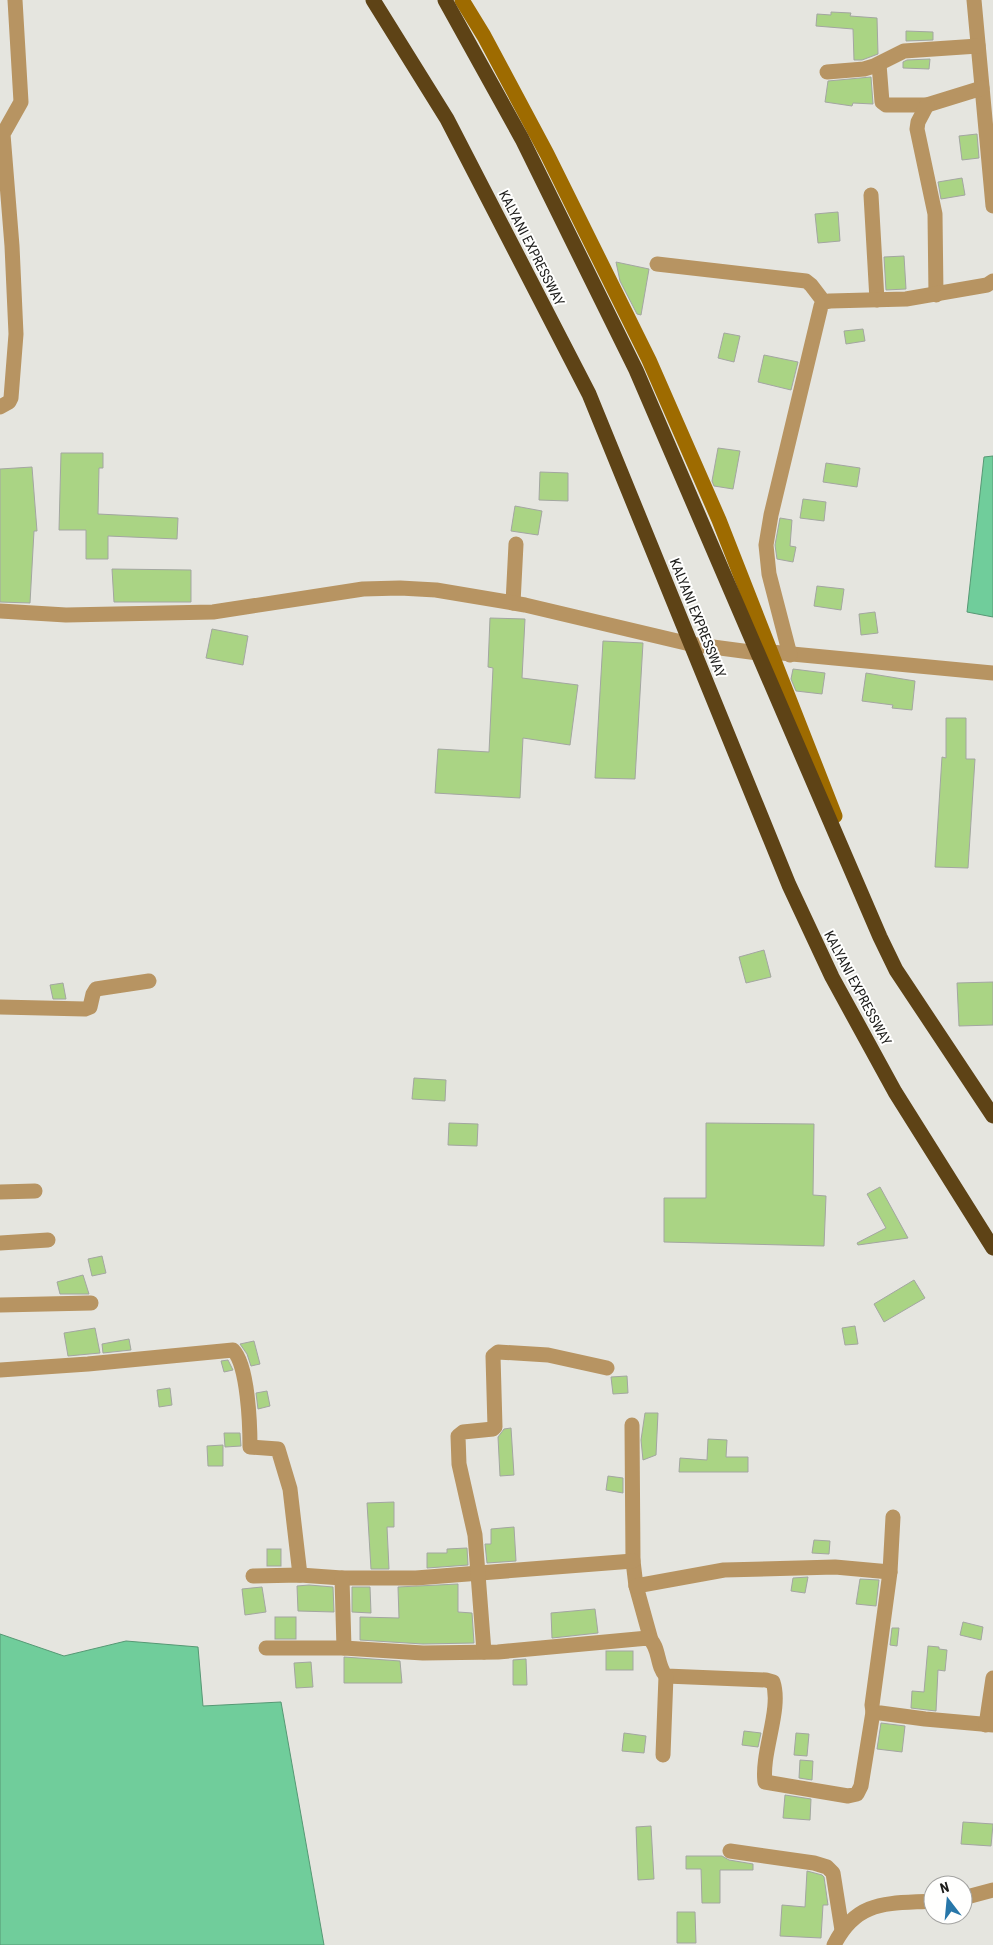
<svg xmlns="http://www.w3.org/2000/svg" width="993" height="1945" viewBox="0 0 993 1945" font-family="'Roboto Condensed',sans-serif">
  <rect width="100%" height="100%" fill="#e5e5df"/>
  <!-- water -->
  <g fill="#70cd9b" stroke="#569874">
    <path d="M993,456V617L967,612L984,457Z"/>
    <path d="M0,1634L64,1656L126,1641L198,1647L203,1706L281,1702L324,1945H0Z"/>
  </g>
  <!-- building -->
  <g fill="#aad484" stroke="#a3a6a1">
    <path d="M831,12L851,13L850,16L877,18L878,54L862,60H854L853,29L816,26L817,14L831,15Z"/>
    <path d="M906,31L933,32V40L906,41Z"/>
    <path d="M930,59L929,69L903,68V62L907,60Z"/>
    <path d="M871,77L873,104L853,103L852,106L825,102L828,81Z"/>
    <path d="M977,134L979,158L962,160L959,136Z"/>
    <path d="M962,178L965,195L941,199L938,182Z"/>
    <path d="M838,212L840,241L818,243L815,214Z"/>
    <path d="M904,256L906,289L886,290L884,257Z"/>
    <path d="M616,262L649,269L641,315L637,314L620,281Z"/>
    <path d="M863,329L865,341L846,344L844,331Z"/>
    <path d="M724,333L740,336L734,362L718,358Z"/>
    <path d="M764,355L798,362L791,390L758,382Z"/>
    <path d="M718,448L740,451L733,489L714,486L712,481Z"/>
    <path d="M61,453H103V468H99L98,514L178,518L177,539L108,536V559H86V530H59Z"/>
    <path d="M826,463L860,468L857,487L823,482Z"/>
    <path d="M32,467L37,531H34L30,603L0,602V469Z"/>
    <path d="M540,472L568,473V501L539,500Z"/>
    <path d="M803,499L826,502L824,521L800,518Z"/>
    <path d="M515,506L542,511L538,535L511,531Z"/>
    <path d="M780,518L792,520L790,546L796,547L793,562L777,559L775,545Z"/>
    <path d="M112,569L191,570V602H114Z"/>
    <path d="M817,586L844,589L841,610L814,606Z"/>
    <path d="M875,612L878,633L861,635L859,614Z"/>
    <path d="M490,618L525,619L522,678L578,685L570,745L523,738L520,798L435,793L438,749L489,752L493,668L488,667Z"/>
    <path d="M212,629L248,636L243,665L206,658Z"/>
    <path d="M603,641L643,643L635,779L595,778Z"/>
    <path d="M793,669L825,673L822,694L796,691L791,679Z"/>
    <path d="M866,673L915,681L912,710L892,708L893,705L862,701Z"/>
    <path d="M946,718H966V759H975L968,868L935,867L942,757L946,758Z"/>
    <path d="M764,950L771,977L746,983L739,957Z"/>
    <path d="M993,982V1025L959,1026L957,983Z"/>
    <path d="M63,983L66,999H53L50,985Z"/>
    <path d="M414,1078L446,1080L445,1101L412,1099Z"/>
    <path d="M449,1123L478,1124L477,1146L448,1145Z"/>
    <path d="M706,1123L814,1124L813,1195L826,1196L824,1246L664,1242V1198H706Z"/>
    <path d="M880,1187L908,1238L858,1245L857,1243L886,1228L867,1194Z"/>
    <path d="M102,1256L106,1273L92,1276L88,1259Z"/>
    <path d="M83,1275L89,1294H60L57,1282Z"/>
    <path d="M914,1280L925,1298L884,1322L874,1304Z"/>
    <path d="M855,1326L858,1344L845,1345L842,1328Z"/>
    <path d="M95,1328L100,1353L68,1356L64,1333Z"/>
    <path d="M129,1339L131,1350L103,1353L102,1344Z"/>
    <path d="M254,1341L260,1364L251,1366L247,1354L240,1344Z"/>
    <path d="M228,1360L233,1370L224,1372L221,1361Z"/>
    <path d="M627,1376L628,1393L613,1394L611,1377Z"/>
    <path d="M170,1388L172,1405L159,1407L157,1390Z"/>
    <path d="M267,1391L270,1406L258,1409L256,1393Z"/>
    <path d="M645,1413H658L656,1455L643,1460L641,1440Z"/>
    <path d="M511,1428L514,1475L500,1476L498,1437L504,1429Z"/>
    <path d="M224,1433H240L241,1446L225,1447Z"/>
    <path d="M708,1439L727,1440L726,1457H748V1472H679L680,1458L707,1460Z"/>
    <path d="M223,1445V1466H208L207,1446Z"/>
    <path d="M608,1476L623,1478V1493L606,1490Z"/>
    <path d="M394,1502V1527H387L389,1569H371L367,1503Z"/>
    <path d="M514,1527L516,1561L487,1563L485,1544H491V1529Z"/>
    <path d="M814,1540L830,1541L829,1554L812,1553Z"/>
    <path d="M467,1548L468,1565L427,1568V1553H447V1549Z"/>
    <rect x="267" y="1549" width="14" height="17"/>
    <path d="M808,1577L805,1593L791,1591L793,1578Z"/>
    <path d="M860,1579L879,1580L876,1606L856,1604Z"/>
    <path d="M458,1584V1612L472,1613L474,1643L423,1644L360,1640V1617L399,1618L398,1587Z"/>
    <path d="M309,1585L333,1587L334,1612L298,1611L297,1586Z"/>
    <path d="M262,1587L266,1612L245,1615L242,1589Z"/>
    <path d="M352,1587H370L371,1613L352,1612Z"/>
    <path d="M595,1609L598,1633L552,1638L551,1613Z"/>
    <rect x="275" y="1617" width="21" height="22"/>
    <path d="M963,1622L983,1627L981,1640L960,1635Z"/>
    <path d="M892,1628H899L897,1646L890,1645Z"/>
    <path d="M928,1646L939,1647V1649L947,1650L945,1671L938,1670L936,1711L911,1708L912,1691L924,1692Z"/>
    <rect x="606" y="1651" width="27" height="19"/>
    <path d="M344,1657L400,1661L402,1683H344Z"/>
    <path d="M526,1659L527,1685H513V1660Z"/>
    <path d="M311,1662L313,1687L296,1688L294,1663Z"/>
    <path d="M881,1723L905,1726L902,1752L877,1749Z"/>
    <path d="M744,1731L761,1733L758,1747L742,1745Z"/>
    <path d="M624,1733L646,1736L644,1753L622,1751Z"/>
    <path d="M796,1733L809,1734L807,1756L794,1755Z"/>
    <path d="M800,1760L813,1761L812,1780L799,1778Z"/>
    <path d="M785,1795L811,1799L810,1820L783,1818Z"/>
    <path d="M963,1822L993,1824L991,1846L961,1844Z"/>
    <path d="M651,1826L654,1879L638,1880L636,1827Z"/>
    <path d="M686,1856H722L729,1860L753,1864V1870H720V1903H702L701,1869H686Z"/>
    <path d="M807,1871L822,1875L824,1877L828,1905H823L821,1938L780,1936L782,1905L805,1907Z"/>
    <path d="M677,1912H695L696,1943H677Z"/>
  </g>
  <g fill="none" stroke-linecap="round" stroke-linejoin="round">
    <!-- street -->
    <g stroke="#b79462" stroke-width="15">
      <path d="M974,0L993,206"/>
      <path d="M879,64L882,102L886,105H927L982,88"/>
      <path d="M827,72L864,69L874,66L904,51L978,46"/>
      <path d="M927,105L918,122L917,129L935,214L936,295"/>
      <path d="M871,195L877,300"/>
      <path d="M657,264L806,281L811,285L824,302"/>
      <path d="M0,407L9,402L11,398L16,334L12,246L3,134L21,102L15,0"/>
      <path d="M513,603L516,544"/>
      <path d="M0,611L66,615L213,612L363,589L400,588L436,590L525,605L690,644L758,653L771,652L993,673"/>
      <path d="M790,655L769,574L766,545L771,515L821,306L824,302L830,301L906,299L987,285L993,281"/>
      <path d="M0,1007L85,1009L90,1007L93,994L96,989L149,981"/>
      <path d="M0,1192L35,1191"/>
      <path d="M0,1243L48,1240"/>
      <path d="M0,1305L91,1303"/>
      <path d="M0,1370L88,1364L233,1350C248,1365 250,1425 250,1447L278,1449L290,1489L300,1575"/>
      <path d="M632,1425L633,1561L636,1586L651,1640"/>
      <path d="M893,1517L890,1572L872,1705L873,1712L925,1719L993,1725"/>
      <path d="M253,1576L300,1575L342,1578H416L633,1561"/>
      <path d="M342,1578L344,1648"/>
      <path d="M636,1586L724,1570L835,1567L890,1572"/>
      <path d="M266,1648H344L423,1653L498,1652L648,1638C660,1645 656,1666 666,1676L766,1680L773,1682C782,1709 761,1753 765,1782L848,1796L857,1794L861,1786L873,1712"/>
      <path d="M484,1652L475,1535L459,1464L458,1436L463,1432L493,1429L495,1427L493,1356L498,1352L548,1355L607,1368"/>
      <path d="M986,1725L993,1678"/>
      <path d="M663,1755L666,1676"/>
      <path d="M730,1851L814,1863L827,1867L833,1873L842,1930"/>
      <path d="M963,1898L993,1890"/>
      <path d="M834,1945C857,1899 888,1904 933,1901"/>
    </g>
    <!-- secondary -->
    <path stroke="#9e6b00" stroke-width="15" d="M462,0L484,36L547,154L649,360L719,520L835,816"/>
    <!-- highway -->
    <g stroke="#5e4316" stroke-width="15">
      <path d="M373,0L447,119L589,394L789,885L832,977L895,1092L993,1248"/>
      <path d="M445,0L522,139L636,370L880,937L896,970L993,1116"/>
    </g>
  </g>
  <g text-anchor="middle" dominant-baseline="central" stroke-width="4" stroke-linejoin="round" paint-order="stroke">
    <!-- street labels -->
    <g font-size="14" fill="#1b1b19" stroke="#fffffe">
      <text transform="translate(532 248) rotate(63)">KALYANI EXPRESSWAY</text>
      <text transform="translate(698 618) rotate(68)">KALYANI EXPRESSWAY</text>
      <text transform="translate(858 988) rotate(62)">KALYANI EXPRESSWAY</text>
    </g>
  </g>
  <!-- north arrow -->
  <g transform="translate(948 1900) rotate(344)"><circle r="24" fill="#fffffe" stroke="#a4a4a2"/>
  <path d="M0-4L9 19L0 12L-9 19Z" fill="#2877a9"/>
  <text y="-8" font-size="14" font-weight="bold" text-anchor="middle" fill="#1b1b19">N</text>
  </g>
</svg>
